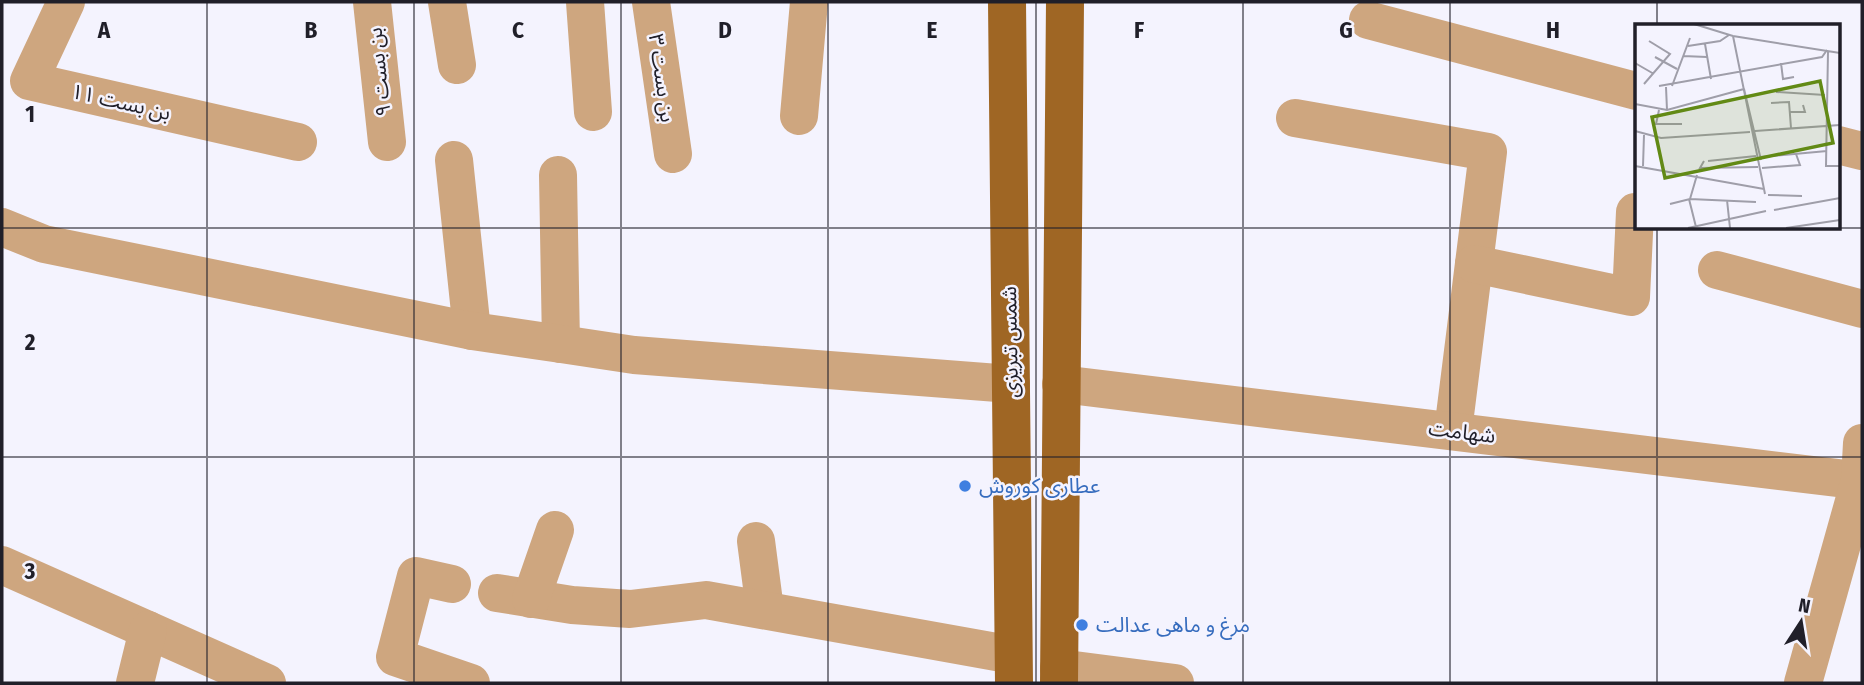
<svg xmlns="http://www.w3.org/2000/svg" width="1864" height="685" viewBox="0 0 1864 685" font-family="'Fira Sans Condensed','Noto Sans Arabic',sans-serif">
  <rect width="100%" height="100%" fill="#f4f3fe"/>
  <g fill="none" stroke-linecap="round" stroke-linejoin="round">
    <!-- minor -->
    <g stroke="#cea67f" stroke-width="38">
      <path d="M66,2L29,81L298,142"/>
      <path d="M372,2L387,142"/>
      <path d="M447,2L457,65"/>
      <path d="M585,2L593,112"/>
      <path d="M651,2L673,154"/>
      <path d="M1368,20L1636,91"/>
      <path d="M799,116L809,2"/>
      <path d="M1295,118L1488,152L1453,431"/>
      <path d="M1838,145L1862,151"/>
      <path d="M454,160L472,331"/>
      <path d="M558,175L561,344"/>
      <path d="M2,227L44,244L472,331L561,344L634,355L1011,384"/>
      <path d="M1474,264L1631,297L1635,212"/>
      <path d="M1717,270L1862,309"/>
      <path d="M1061,384L1862,481"/>
      <path d="M756,541L765,610"/>
      <path d="M2,565L267,683"/>
      <path d="M452,584L416,576L395,657L471,683"/>
      <path d="M497,593L572,605L630,609L706,600L1013,655"/>
      <path d="M531,599L555,530"/>
      <path d="M1059,668L1175,683"/>
      <path d="M135,683L148,630"/>
      <path d="M1803,683L1860,480L1862,443"/>
    </g>
    <!-- major -->
    <g stroke="#9f6624" stroke-width="38">
      <path d="M1007,2L1014,683"/>
      <path d="M1059,683L1065,2"/>
    </g>
  </g>
  <!-- grid -->
  <path fill="none" stroke="#201f29" stroke-width="2" stroke-opacity="0.55" d="M207,2V683M414,2V683M621,2V683M828,2V683M1036,2V683M1243,2V683M1450,2V683M1657,2V26M2,228H1862M1657,228V683M2,457H1862"/>
  <!-- markers -->
  <g fill="#3f7fe0" stroke="#f4f3fe" stroke-width="2.5">
    <circle cx="965" cy="486" r="7"/>
    <circle cx="1082" cy="625" r="7"/>
  </g>
  <g text-anchor="middle" dominant-baseline="central" stroke-width="5" stroke-linejoin="round" paint-order="stroke">
    <!-- street labels -->
    <g font-size="21" fill="#201f29" stroke="#f4f3fe">
      <text transform="translate(379 72) rotate(-96)">بن بست ۹</text>
      <text transform="translate(662 78) rotate(82)">بن بست ۳</text>
      <text transform="translate(121 102) rotate(13)">بن بست ۱۱</text>
      <text transform="translate(1010 342) rotate(-91)">شمس تبریزی</text>
      <text transform="translate(1462 432) rotate(7)">شهامت</text>
    </g>
    <!-- shop labels -->
    <g font-size="21" fill="#366cbe" stroke="#f4f3fe" text-anchor="start">
      <text x="979" y="486">عطاری کوروش</text>
      <text x="1096" y="625">مرغ و ماهی عدالت</text>
    </g>
  </g>
  <!-- overview -->
  <g transform="translate(1635 24)">
    <rect width="205" height="205" fill="#f4f3fe"/>
    <path fill="none" stroke="#9f9ea9" stroke-width="2" d="M59,0L98,12L205,29M98,12L130,170M70,20L76,55M53,22L85,17L94,11M193,28L191,142H205M48,32L72,33M20,33L42,45M0,39L19,50M146,39L148,55L159,53M9,60L35,30L14,17M24,62L187,33L192,26M37,62L55,14M31,63L32,86M109,65L126,136M141,68L190,71M136,79L154,78L156,104M0,80L32,86L109,65M24,86L21,100H47M155,88H170L168,81M0,107L26,114L115,108M120,107L205,101M125,133L192,127M69,137L65,144L123,143M73,137L121,132M0,142L129,165M8,142L9,111M127,144L165,141L161,130M133,171L167,172M54,175L61,203M55,175L62,151M92,176L95,204M35,180L55,175L121,178M139,186L205,174M53,204L131,187M151,204L205,196"/>
    <path fill="#628a15" fill-opacity="0.15" stroke="#628a15" stroke-width="3.5" d="M185,57L198,119L30,154L17,93Z"/>
    <rect width="205" height="205" fill="none" stroke="#201f29" stroke-width="3.5"/>
  </g>
  <g font-size="23" text-anchor="middle" font-weight="bold" fill="#201f29" stroke="#f4f3fe" stroke-width="5" stroke-linejoin="round" paint-order="stroke">
    <text x="104" y="38">A</text>
    <text x="311" y="38">B</text>
    <text x="518" y="38">C</text>
    <text x="725" y="38">D</text>
    <text x="932" y="38">E</text>
    <text x="1139" y="38">F</text>
    <text x="1346" y="38">G</text>
    <text x="1553" y="38">H</text>
    <text x="30" y="122">1</text>
    <text x="30" y="350">2</text>
    <text x="30" y="579">3</text>
  </g>
  <!-- border -->
  <rect width="1864" height="685" fill="none" stroke="#201f29" stroke-width="7"/>
  <!-- north arrow -->
  <g transform="translate(1801 622) rotate(12)" stroke="#f4f3fe" stroke-width="5" paint-order="stroke">
  <path d="M0-5L12 26L0 18L-12 26Z" fill="#201f29"/>
  <text y="-10" font-size="19" font-weight="bold" text-anchor="middle" fill="#201f29">N</text>
  </g>
</svg>
